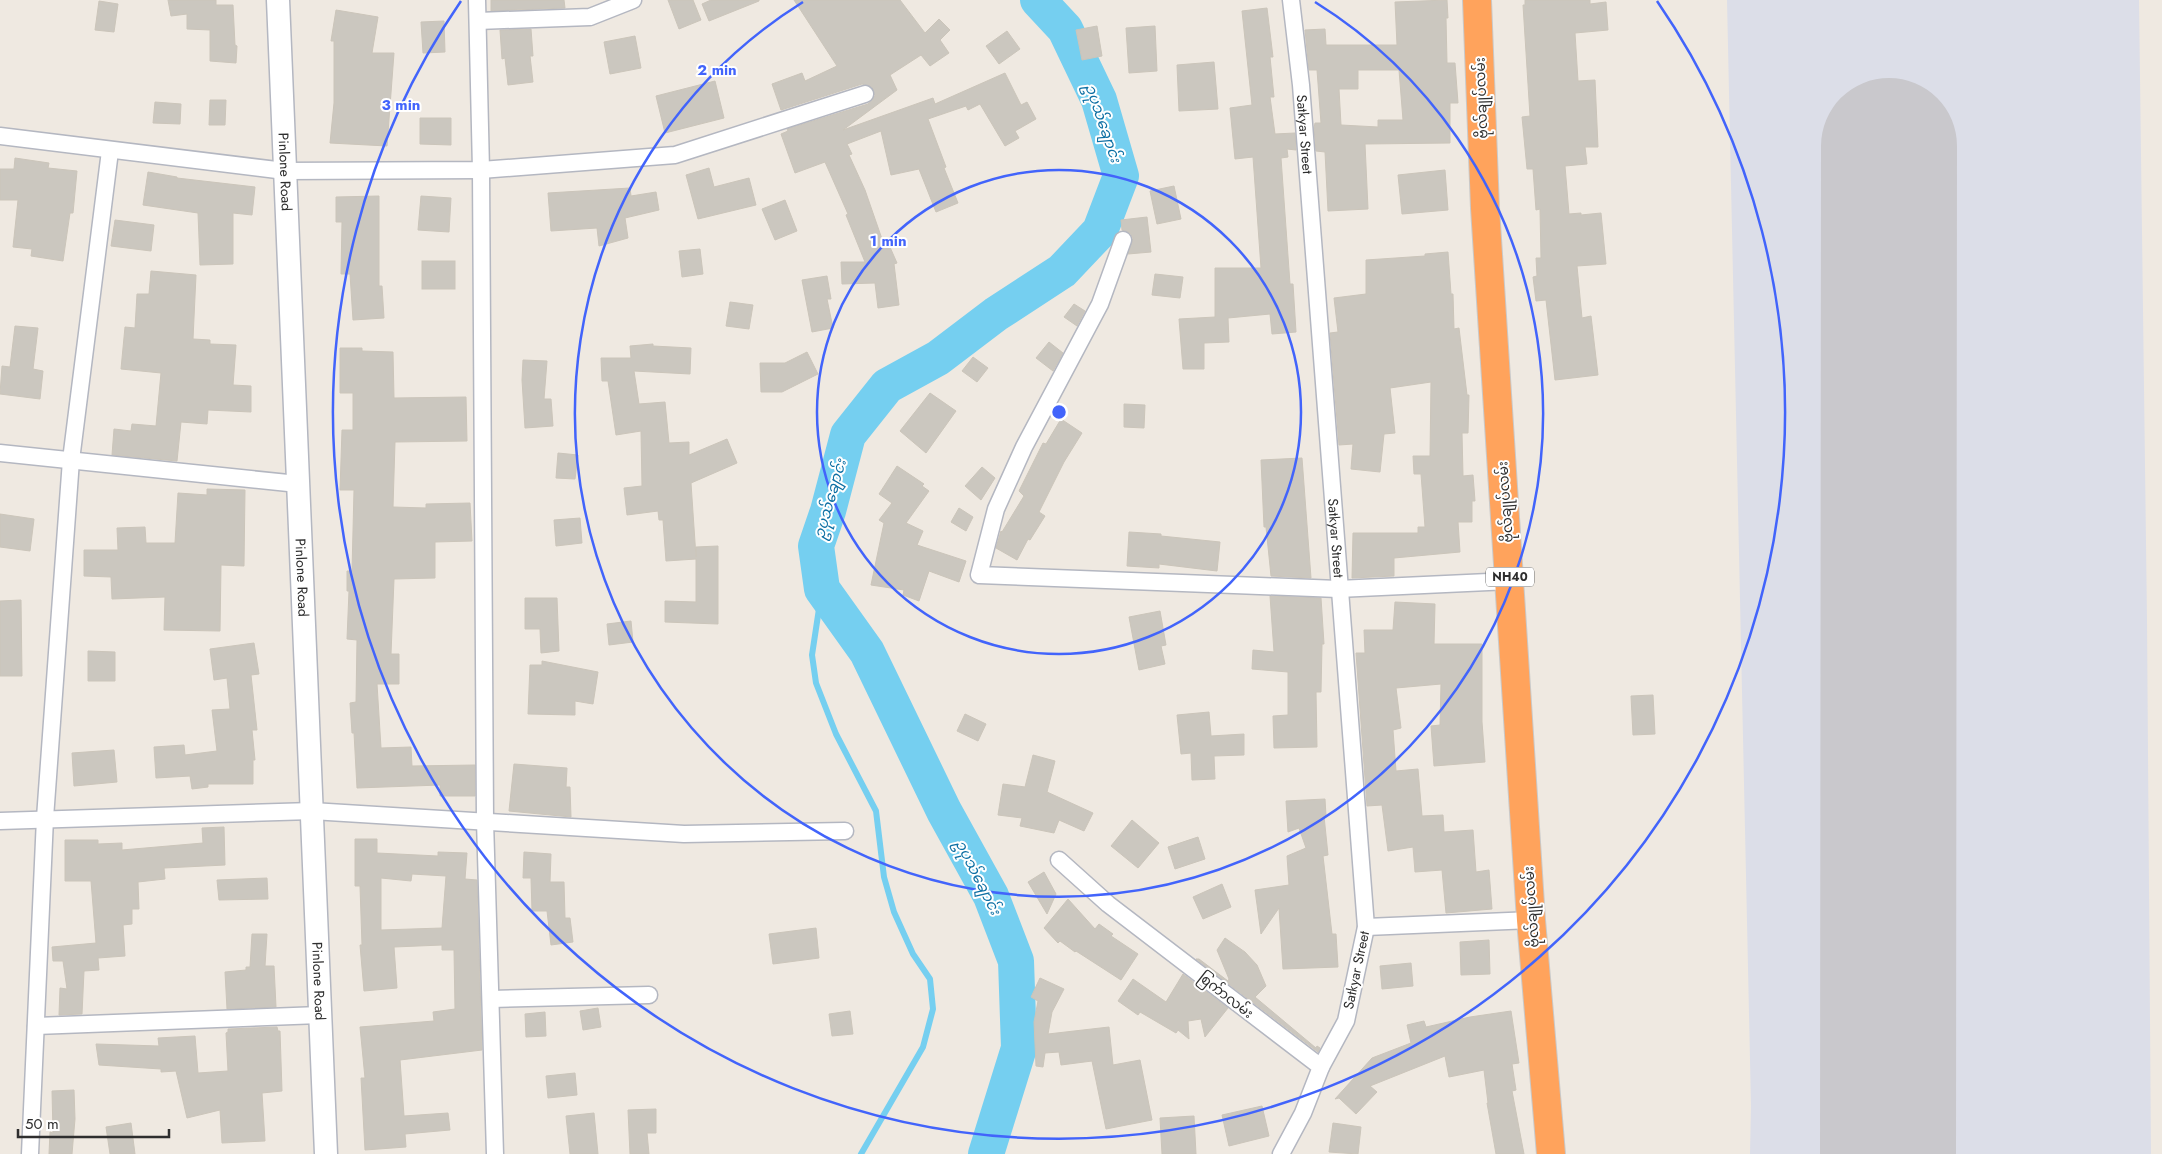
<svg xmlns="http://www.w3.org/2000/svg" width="2162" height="1154" viewBox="0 0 2162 1154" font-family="Jost,'Noto Sans Myanmar',sans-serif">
  <rect width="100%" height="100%" fill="#efe9e1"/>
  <!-- airport -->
  <path fill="#dcdee8" d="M1727,0H2139L2147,620L2151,1154H1750L1751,1106Z"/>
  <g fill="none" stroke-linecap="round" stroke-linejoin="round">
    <!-- stream -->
    <path stroke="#75cff0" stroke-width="6" d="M822,589L812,655L816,683L836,734L876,811L884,877L894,912L913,954L930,979L933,1009L923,1047L861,1154"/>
    <!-- river -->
    <path stroke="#75cff0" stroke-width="36" d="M986,1154L1019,1048L1016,961L991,896L944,811L867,652L822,589L816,546L828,511L848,435L887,386L938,358L996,314L1062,271L1100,231L1121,176L1099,100L1065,29L1038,0"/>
    <!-- runway -->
    <path stroke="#c9c8cc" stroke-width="136" d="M1888,1154L1889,146"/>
  </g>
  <!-- building -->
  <g fill="#cbc7bf" stroke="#cbc5ba" fill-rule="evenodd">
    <path d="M168,0H216V5H233L235,45L237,46L236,63L210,61V30L187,29V14L171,16Z"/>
    <path d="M491,0H564L565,8L491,11Z"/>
    <path d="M668,0H693L701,20L679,29Z"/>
    <path d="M711,0H759V1L709,21L702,4Z"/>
    <path d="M794,0H900L925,33L939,19L950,30L940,40L949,53L930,66L921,55L890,75L897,90L843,130L933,98L935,104L1005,73L1021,105L1027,102L1036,119L1015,131L1019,138L1005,146L980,104L968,110L966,106L928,119L946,167L944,168L958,203L936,212L919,169L891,175L881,131L847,144L852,154L849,155L865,190L882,239L886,238L897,263L894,264L899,305L878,308L875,283L842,284L841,262H865L846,215L848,214L825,162L795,173L781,134L788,131L787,129L868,104L875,96L872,87L862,84L781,110L772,84L802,73L805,81L837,66Z"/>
    <path d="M1447,0L1448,18H1446L1447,63H1455L1458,103H1450V143L1365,144L1368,209L1328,211L1325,152L1316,151L1314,128L1315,123H1321L1317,70H1309L1305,30L1325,29L1326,45H1397L1395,2ZM1358,70H1399L1403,120H1378V127L1341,125L1339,89H1358Z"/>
    <path d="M1525,0H1590V4L1606,2L1608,30L1575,33L1578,81L1595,80L1598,147H1585L1587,164L1565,166L1569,214L1581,213V215L1601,213L1606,264L1577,266L1582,318L1591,316L1598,375L1555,380L1546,300L1536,301L1533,277L1537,276L1536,258H1541L1540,209L1536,210L1533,169H1527L1522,117L1530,116L1523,5H1525Z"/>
    <path d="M99,1L118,4L114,32L95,30Z"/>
    <path d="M1267,8L1273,57H1270L1274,97H1270L1275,134L1295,133L1296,150L1287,149L1288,157L1281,158L1290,284H1293L1296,332L1272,334L1270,314L1228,318L1229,342L1204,343V369H1183L1179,319L1215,317V268H1261L1253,157L1235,159L1230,108L1252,105L1242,11Z"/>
    <path d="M336,10L378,17L372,53H394L387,146L330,143L334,103V41H331Z"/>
    <path d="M444,21L445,52L423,53L421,22Z"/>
    <path d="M1097,26L1102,56L1082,60L1076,30Z"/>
    <path d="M1155,26L1157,71L1129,73L1126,28Z"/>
    <path d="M531,29L533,56H530L533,82L508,85L505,58L502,59L500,30Z"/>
    <path d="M1007,31L1020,49L999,64L986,46Z"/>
    <path d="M635,36L641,68L610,74L604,42Z"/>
    <path d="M1214,62L1218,109L1179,111L1177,65Z"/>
    <path d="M715,81L724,118L665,133L656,96Z"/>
    <path d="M210,100H226L225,125H209Z"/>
    <path d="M155,102L181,104L180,124L153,123Z"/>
    <path d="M420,118H451V145L420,144Z"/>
    <path d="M15,158L49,163L48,168L77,171L73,213H70L63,261L31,256L32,249L13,247L18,200H0V169H14Z"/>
    <path d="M709,168L714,187L749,178L756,205L698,219L686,175Z"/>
    <path d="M1445,170L1448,210L1402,214L1398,175Z"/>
    <path d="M148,172L177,177V178L255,187L252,215L233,213V264L200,265L198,213L143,205Z"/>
    <path d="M1174,186L1181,219L1157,224L1150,191Z"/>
    <path d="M630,188L631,196L656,192L659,210L625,218L628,238L599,246L597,228L551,231L548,193Z"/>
    <path d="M379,196V286H382L384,318L353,320L350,274H341L342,222H336V197Z"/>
    <path d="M421,196L451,198L449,232L418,230Z"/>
    <path d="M785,200L797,231L775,240L762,209Z"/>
    <path d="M1147,217L1151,252L1128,254L1133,238L1130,233L1122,230L1121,220Z"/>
    <path d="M115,220L154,225L151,251L111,246Z"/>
    <path d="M700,249L703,274L682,277L679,251Z"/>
    <path d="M1448,252L1451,294H1453L1454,329L1459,328L1467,395H1469L1468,433H1462L1463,476L1473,475L1475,501H1472V522H1458L1460,552L1394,558V576L1352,578L1353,533H1418V527H1425L1421,474H1414L1413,456H1430L1431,382L1390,388L1395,433L1384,434L1380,472L1351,469L1353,444L1339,445L1330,333L1338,332L1334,298L1366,294V260L1425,256V254Z"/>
    <rect x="422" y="261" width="33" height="28"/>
    <path d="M151,271L196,275L193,339L210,340V344L236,345L233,385L251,386V412L208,410L207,424L181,422L177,461L112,455L114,429L131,431L132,424L156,426L161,373L121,369L125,327L135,328L137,294H149Z"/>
    <path d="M1155,274L1183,277L1180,298L1152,295Z"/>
    <path d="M827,276L831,299H827L833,328L812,332L802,280Z"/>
    <path d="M730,302L753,305L749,329L726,326Z"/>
    <path d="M1074,304L1085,311L1077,326L1064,317Z"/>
    <path d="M15,326L38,328L33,369L43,371L40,399L0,394L2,366L10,367Z"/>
    <path d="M1049,342L1063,353L1053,371L1036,358Z"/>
    <path d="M653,344V346L691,348L690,374L634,371L639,404L665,402L669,443L689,442V455L727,439L737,463L691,483L696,557V547L718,546V624L665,622V601L696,602V559L666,561L663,520H659L658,511L627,515L624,488L642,486L641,431L616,435L608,381H602L601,358H631L630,346Z"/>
    <path d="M340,348H362V351L393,352L394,398L466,397L467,441L395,442L393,507L426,508V504L470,503L472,541L435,542V578L394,579L391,654H399V684H377L381,748L411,747L412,766L475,765V796H440V785L357,788L354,733H352L350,703L356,702L357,640L347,639L349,591H347V571H352L354,490H340L342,430H353V393H340Z"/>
    <path d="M807,352L818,374L782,392H761L760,363H785Z"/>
    <path d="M973,357L988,368L977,382L962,371Z"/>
    <path d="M523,360L547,361L544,399H551L553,426L525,428L522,380Z"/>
    <path d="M930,393L956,411L926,453L900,431Z"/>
    <path d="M1124,404L1145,405L1144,428L1124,427Z"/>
    <path d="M1061,419L1082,433L1064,462L1039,512L1045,516L1030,540L1028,539L1017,560L996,548L1001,531L1002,532L1024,496L1019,491L1043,443L1046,444Z"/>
    <path d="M558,453L578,455L575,479L556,478Z"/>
    <path d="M1302,458L1311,578L1271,576L1266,527H1264L1261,460Z"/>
    <path d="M897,466L924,484L922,486L929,491L906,523L923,531L917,545L966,561L959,582L929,571L919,601L903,595L904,590L871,585L884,523L879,520L892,503L879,494Z"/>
    <path d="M982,467L995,478L981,500L965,486Z"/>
    <path d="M207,489L245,490L244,566L221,565L220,631L164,630L165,597L112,599L111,577L84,576V550H118L117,528L145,527L146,543H175L178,493L207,495Z"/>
    <path d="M959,508L973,517L966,531L951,522Z"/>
    <path d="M0,514L34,519L30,551L0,547Z"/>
    <path d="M580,518L582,543L556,546L554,520Z"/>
    <path d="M1129,532L1161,534V536L1220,542L1217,571L1159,564V568L1127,566Z"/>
    <path d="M1270,596L1321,598L1324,644H1322L1321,692H1316L1317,747L1274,748L1273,716L1288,715V672L1252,669L1253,650L1274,652Z"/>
    <path d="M525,598H557L559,651L541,653L540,629H525Z"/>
    <path d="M21,600L22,676H0V601Z"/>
    <path d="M1395,602L1435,604L1434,644H1482V722L1485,762L1434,766L1431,726L1440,725L1441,684L1396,688L1401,728L1393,730L1396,771L1418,769L1422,816L1443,815L1444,832L1473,830L1476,872L1489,870L1492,909L1446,913L1442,870L1415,872L1413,847L1388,851L1382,805L1367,806L1356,653H1365L1364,630H1393Z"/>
    <path d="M1160,611L1166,645L1161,646L1165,664L1139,670L1129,617Z"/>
    <path d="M631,621L633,642L609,645L607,624Z"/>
    <path d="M254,643L259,674L251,675L257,730H252L255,760H253V784H208V787L192,789L190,776L156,778L154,747L184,745L185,755L217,751L212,710L230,709L227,678L214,680L210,649Z"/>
    <path d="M88,651L115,652V681H88Z"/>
    <path d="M542,661L598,672L593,704L575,701V715L528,714L530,665H542Z"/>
    <path d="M1653,695L1655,734L1633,735L1631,696Z"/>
    <path d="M1209,712L1211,736L1244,734V755L1214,756L1215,779L1192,780L1191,753L1181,754L1177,715Z"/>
    <path d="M965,714L986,724L978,741L957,731Z"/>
    <path d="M114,750L117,782L74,786L72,753Z"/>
    <path d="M1033,755L1055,761L1047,792L1093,813L1084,831L1059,820L1054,833L1020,826L1022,818L998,815L1003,784L1025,787Z"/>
    <path d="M514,764L567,768L566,787H570L571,817L509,811Z"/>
    <path d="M1325,799L1326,816H1324L1328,855L1323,856L1332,934H1336L1338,967L1283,969L1279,908L1261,934L1255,890L1289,885L1287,856L1306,848L1299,828L1288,832L1286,801Z"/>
    <path d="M1132,820L1159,843L1138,868L1111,846Z"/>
    <path d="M224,827L225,865L164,868L165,879L138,882L139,909H132V924L123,925L125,956L98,958L99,970L84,971L82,1014L59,1015L60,988L67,989L63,961H53L52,947L96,943L91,881H65V840H98V844L122,843V850L203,843L202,828Z"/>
    <path d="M1198,837L1205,859L1175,869L1168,847Z"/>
    <path d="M355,839H377V853L438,856V852L467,853L465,879L477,880L482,1050L400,1060L404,1116L448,1113L450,1130L405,1134L406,1147L365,1150L361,1078H365L360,1027L434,1021L433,1012L455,1009L454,950H442V945L394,947L397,988L364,991L360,945H362L360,886H355ZM412,874L446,876L442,928L381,930V878L411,881Z"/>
    <path d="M524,852L551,854L550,882H564L565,918H570L573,942L551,945L547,911H532L531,878H523Z"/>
    <path d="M1044,872L1056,894L1047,914L1028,882Z"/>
    <path d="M267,878L268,899L219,900L217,880Z"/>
    <path d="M1222,884L1231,907L1203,919L1193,897Z"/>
    <path d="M1068,899L1095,929L1099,924L1113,934L1111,936L1138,954L1121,980L1076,951L1075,952L1060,941L1058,943L1044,928Z"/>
    <path d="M816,928L819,958L773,964L769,934Z"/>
    <path d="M252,934H267L265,966H274L276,1007L227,1009L225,972L246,970V967H250Z"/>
    <path d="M1225,938L1245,952L1257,965L1266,986L1255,997L1316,1048L1317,1046L1320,1048L1318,1052L1196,959H1199L1228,981L1229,979L1217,950Z"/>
    <path d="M1489,940L1490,974L1461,975L1460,942Z"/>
    <path d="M1411,963L1413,986L1382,989L1380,966Z"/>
    <path d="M1183,974L1228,1008L1205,1037L1201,1019L1188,1021L1189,1039L1178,1030L1176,1033L1140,1012L1138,1015L1118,1001L1133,979L1166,1002Z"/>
    <path d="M1040,978L1064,989L1052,1012L1048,1034L1109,1027L1113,1065L1140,1060L1152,1120L1106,1129L1092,1061L1061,1065L1059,1052L1045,1053L1043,1067L1036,1066L1034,1022L1038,1001L1031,997Z"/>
    <path d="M598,1008L601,1027L583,1030L580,1011Z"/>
    <path d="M850,1011L853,1034L832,1036L829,1014Z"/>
    <path d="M1511,1011L1519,1063L1512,1064L1516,1090L1512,1091L1524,1154H1496L1487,1103H1488L1484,1070L1449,1077L1445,1056L1370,1086L1377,1092L1356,1114L1339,1098L1335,1099L1372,1058L1411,1043L1407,1025L1424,1021L1426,1027L1470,1017Z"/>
    <path d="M545,1012L546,1036L526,1037L525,1014Z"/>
    <path d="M277,1027L278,1031H280L282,1091L262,1093L265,1141L222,1143L220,1110L187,1118L176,1071L161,1072V1069L99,1065L96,1044L159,1046L158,1038L195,1036L198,1073L228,1071L226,1033L228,1032V1029Z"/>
    <path d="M575,1073L577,1095L548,1098L546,1076Z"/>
    <path d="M74,1090L75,1119L72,1154H49L50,1132L53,1133L52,1091Z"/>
    <path d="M1262,1106L1269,1136L1229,1146L1222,1115Z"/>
    <path d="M656,1109V1133H647L649,1154H630L628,1110Z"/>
    <path d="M594,1113L598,1154H570L566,1116Z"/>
    <path d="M1194,1116L1196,1154H1162L1160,1118Z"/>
    <path d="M131,1123L135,1154H110L106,1127Z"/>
    <path d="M1333,1123L1361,1127L1358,1154L1329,1152Z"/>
  </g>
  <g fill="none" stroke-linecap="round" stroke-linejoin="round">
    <!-- street casing -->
    <g stroke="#b4b7c1" stroke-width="19">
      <g id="street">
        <path d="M477,0L481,170L485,821L495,1154"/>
        <path id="s1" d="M1291,0L1301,85L1366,927L1346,1021L1321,1067"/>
        <path d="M478,21L590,17L633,0"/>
        <path d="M0,136L285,171L481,170L675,155L865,94"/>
        <path d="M1123,240L1100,304L1024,447L996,509L979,575L1338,589L1510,581"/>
        <path d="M0,453L298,484"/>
        <path d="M0,821L312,811L684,834L845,831"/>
        <path d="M1059,860L1108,904L1321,1067L1303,1113L1281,1154"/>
        <path d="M1366,927L1531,920"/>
        <path d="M491,999L649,995"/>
        <path d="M36,1026L320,1015"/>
        <path d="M30,1154L45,818L71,460L110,151"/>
      </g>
    </g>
    <!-- secondary casing -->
    <g stroke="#b4b7c1" stroke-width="25">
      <g id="secondary">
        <path id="s2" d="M278,0L326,1154"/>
      </g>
    </g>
    <!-- highway casing -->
    <g stroke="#c9c9c9" stroke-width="30">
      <path id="highway" d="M1477,0L1485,208L1531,920L1551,1154"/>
    </g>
    <!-- street -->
    <use href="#street" stroke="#fff" stroke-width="16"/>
    <!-- secondary -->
    <use href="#secondary" stroke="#fff" stroke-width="22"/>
    <!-- highway -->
    <use href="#highway" stroke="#ffa35c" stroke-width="28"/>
  </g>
  <!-- distance rings -->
  <g fill="none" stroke="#4264fb" stroke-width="2.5">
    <circle cx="1059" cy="412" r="242"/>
    <path d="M1315 2A484 484 0 1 1 803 2"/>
    <path d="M1657 1A726 726 0 1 1 461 1"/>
  </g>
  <g text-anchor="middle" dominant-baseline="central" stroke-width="4" stroke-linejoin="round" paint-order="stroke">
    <!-- shield labels -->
    <rect fill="#fff" stroke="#6d6d6d" stroke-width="1" x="1486" y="567.5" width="48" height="19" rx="4"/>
    <g font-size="12" font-weight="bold" fill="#2e2e2e">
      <text x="1510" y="577">NH40</text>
    </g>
    <!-- street labels -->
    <g font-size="14" fill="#2e2e2e" stroke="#fff">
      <text transform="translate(1481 98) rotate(-92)">ဗိုလ်ချုပ်လမ်း</text>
      <text stroke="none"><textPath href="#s1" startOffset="135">Satkyar Street</textPath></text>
      <text stroke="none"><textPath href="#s2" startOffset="172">Pinlone Road</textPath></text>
      <text transform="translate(1505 502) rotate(-94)">ဗိုလ်ချုပ်လမ်း</text>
      <text stroke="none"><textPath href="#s1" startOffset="540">Satkyar Street</textPath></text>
      <text stroke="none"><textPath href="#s2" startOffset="578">Pinlone Road</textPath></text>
      <text transform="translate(1531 907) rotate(-94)">ဗိုလ်ချုပ်လမ်း</text>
      <text transform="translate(1356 970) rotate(-78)">Satkyar Street</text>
      <text stroke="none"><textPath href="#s2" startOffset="982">Pinlone Road</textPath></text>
      <text transform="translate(1226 995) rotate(38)">စြက်ာလမ်း</text>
    </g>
    <!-- water labels -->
    <g font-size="15" font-style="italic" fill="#0d6fa3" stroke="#fff">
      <text transform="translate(1103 123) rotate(71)">ဥပုသ်ချောင်း</text>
      <text transform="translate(830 499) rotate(-74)">ဥပုသ်ချောင်း</text>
      <text transform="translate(978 877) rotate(63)">ဥပုသ်ချောင်း</text>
    </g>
  </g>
  <circle cx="1059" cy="412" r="8" fill="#4264fb" stroke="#fff" stroke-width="2.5"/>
  <g font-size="15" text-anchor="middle" font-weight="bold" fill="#4264fb" stroke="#fff" stroke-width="4" stroke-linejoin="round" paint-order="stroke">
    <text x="717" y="75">2 min</text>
    <text x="401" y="110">3 min</text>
    <text x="888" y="246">1 min</text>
  </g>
  <!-- scale -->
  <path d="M18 1129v8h151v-8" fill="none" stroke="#2e2e2e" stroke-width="2.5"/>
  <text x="25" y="1129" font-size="15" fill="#2e2e2e" stroke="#ffffff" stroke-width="4" paint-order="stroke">50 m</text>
</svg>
